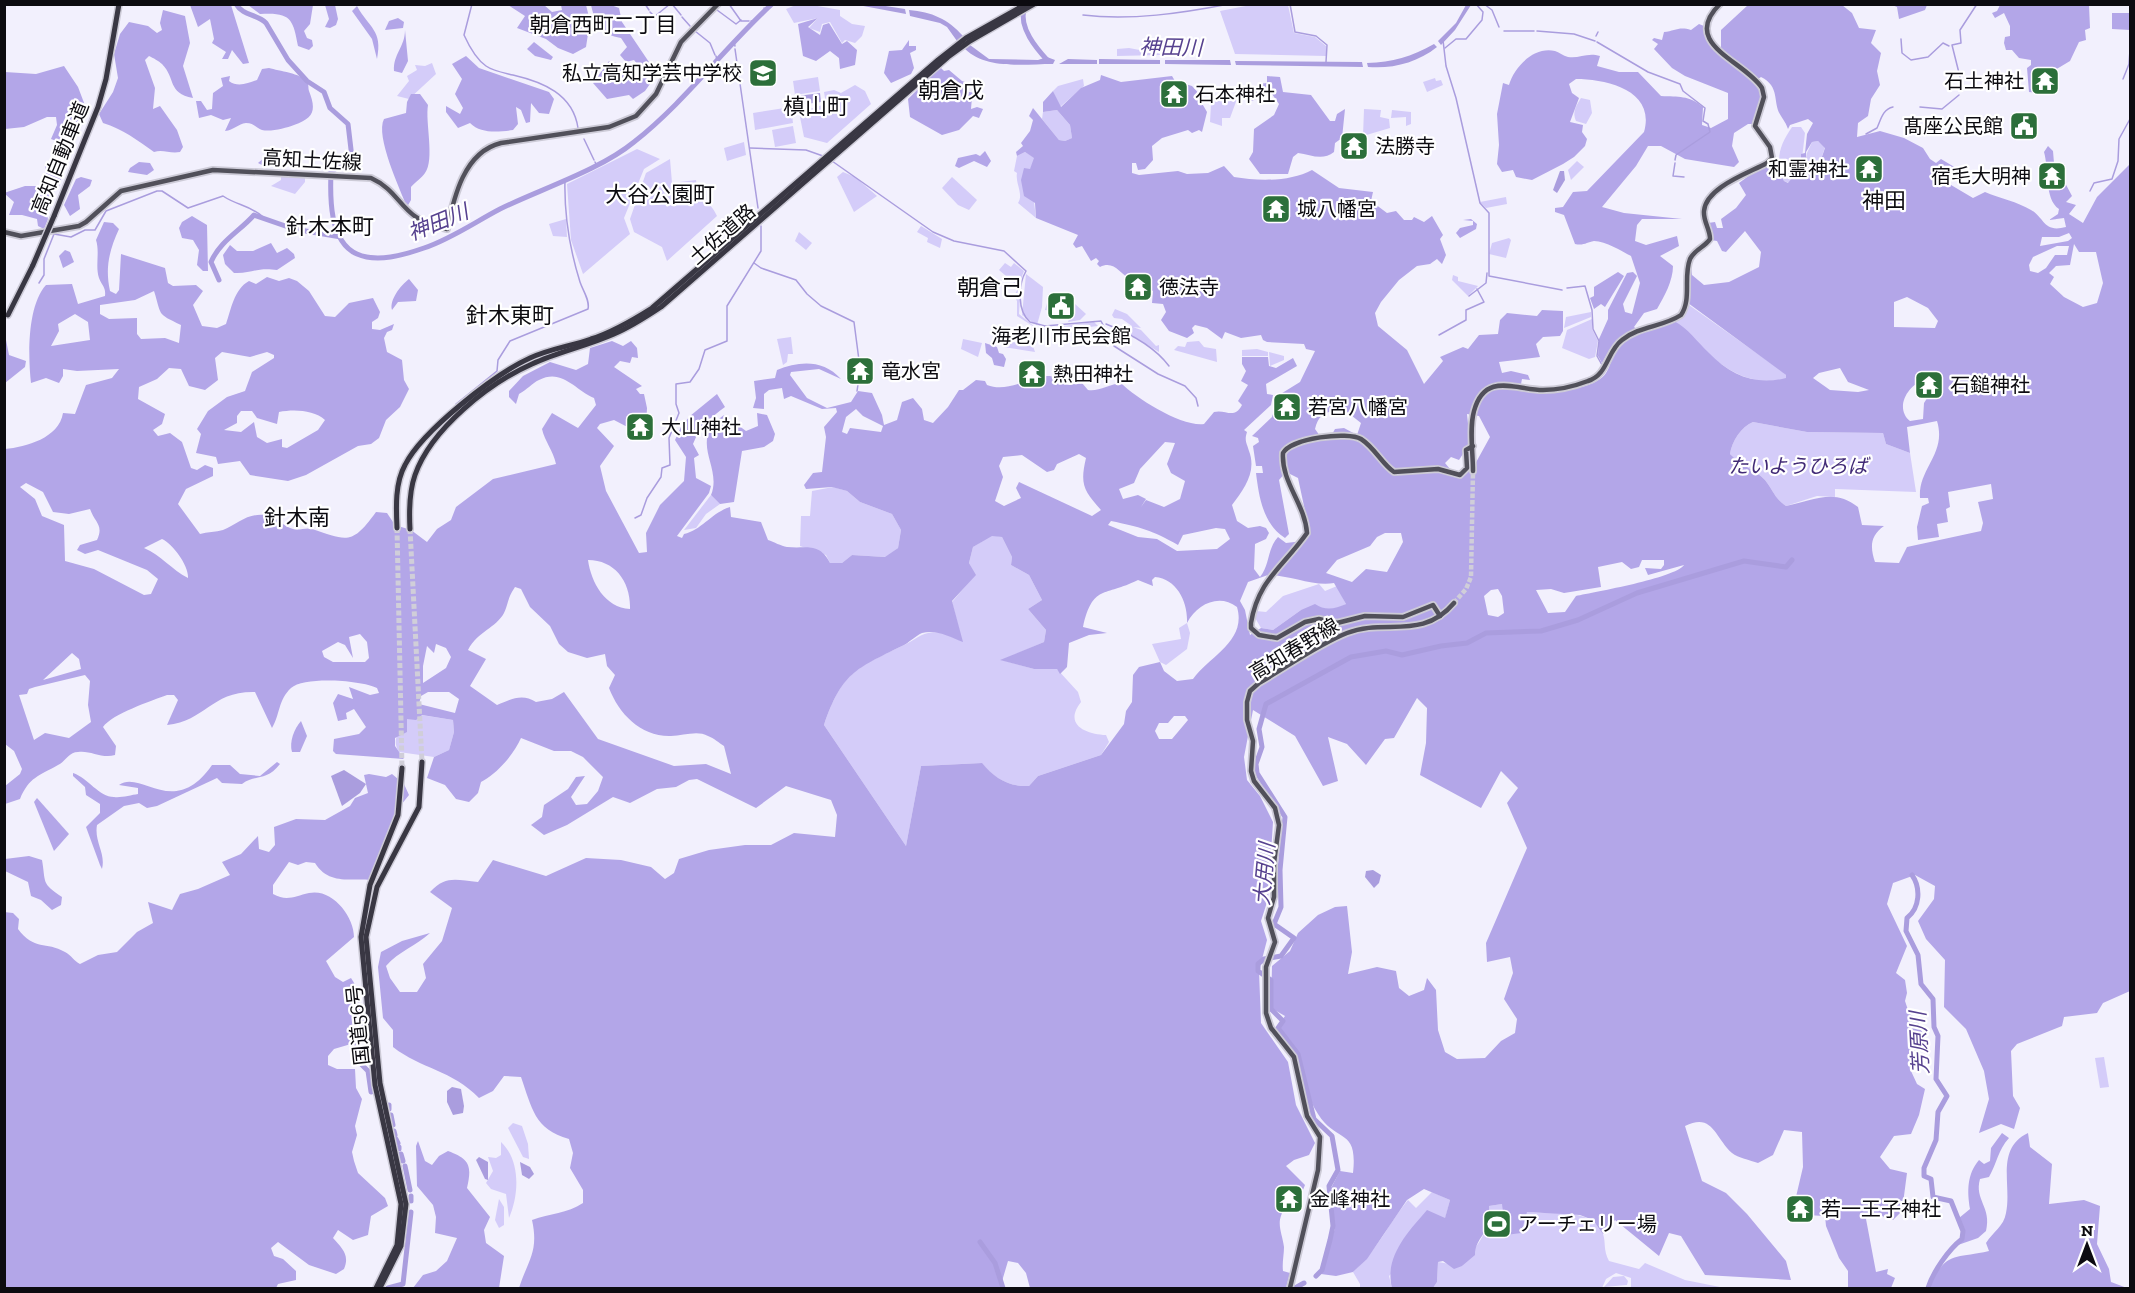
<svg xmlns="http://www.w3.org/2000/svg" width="2135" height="1293" viewBox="0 0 2135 1293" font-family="'Zilla Slab','Noto Sans JP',serif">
  <rect width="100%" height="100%" fill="#f2f0fd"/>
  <!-- green -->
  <g fill="#d4ccf9">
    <path d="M1256,4L1288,5L1294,33L1315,37L1326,46V56L1235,54L1220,11Z"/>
    <path d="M812,5L840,10V16L852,24L865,26L862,36L855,43L845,40L842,43L830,22L822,24L820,32L809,28L818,18L794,23L786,9L796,5Z"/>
    <path d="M1129,48L1161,54L1160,55L1117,56V49Z"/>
    <path d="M432,63L436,74L409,99L397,96L409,81L407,76L417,70L415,65L425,66Z"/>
    <path d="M818,77L820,91L795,95L793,81Z"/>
    <path d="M1435,78L1436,81L1441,80L1443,85L1427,92L1423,82Z"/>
    <path d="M1083,79L1084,86L1060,107L1053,91L1058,86Z"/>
    <path d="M855,85L865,91L871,104L827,143L804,137L799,112L826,104L824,92L834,90L841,93Z"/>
    <path d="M1208,98L1237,99L1230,118H1222V126L1210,122L1211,104Z"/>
    <path d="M1581,98L1590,100L1592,113L1586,124L1576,121C1572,112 1576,106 1581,98Z"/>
    <path d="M791,107L793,123L755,130L753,113Z"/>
    <path d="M1364,109L1381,110L1380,117L1389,119L1390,128L1363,136Z"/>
    <path d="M1057,110L1070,125L1072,138L1065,141L1059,140L1042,119L1043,112Z"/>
    <path d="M1392,110L1411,112V124L1406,126V117L1391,118Z"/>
    <path d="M793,126L796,143L775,147L772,130Z"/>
    <path d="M1792,127H1801L1805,133L1801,167L1789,183L1784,181C1775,159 1779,146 1792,127Z"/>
    <path d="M1818,141L1825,147L1817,171L1814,172L1807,165V153L1812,142Z"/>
    <path d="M744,142L746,155L727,161L724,148Z"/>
    <path d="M637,149L660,159L644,169L624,218L630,234L583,274L571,240L567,184Z"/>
    <path d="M1025,152L1035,158L1030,170L1036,218L1018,203C1024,194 1015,183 1017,173L1014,171L1017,156Z"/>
    <path d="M670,159L672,183L696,180C697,196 711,202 717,216L667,261L662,247L634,232L630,219L646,173Z"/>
    <path d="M1577,161L1584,167L1571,180L1568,170Z"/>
    <path d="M843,172L855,177L877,196L854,212L837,177Z"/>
    <path d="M281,175H305V182L295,194L271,186L281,180Z"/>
    <path d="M952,177L977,200L969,210L958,205L942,188Z"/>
    <path d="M1506,197L1507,204L1486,208L1480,202Z"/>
    <path d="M566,219L567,237L553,236L549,224Z"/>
    <path d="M921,226L942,239L940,248L927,242L928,238L917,232Z"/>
    <path d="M799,232L812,243L806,250L795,241Z"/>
    <path d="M1509,238L1511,240L1506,258L1489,254L1492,243Z"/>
    <path d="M1005,263L1011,267L1014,263L1024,271L1021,279L1019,314L1036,328L1017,316V301L1014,296L1019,287L999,270Z"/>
    <path d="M1026,274L1043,287L1042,307L1037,325L1022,315Z"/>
    <path d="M1453,275L1458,277V281L1478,286L1468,296L1452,280Z"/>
    <path d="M1071,302L1066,318L1050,317L1052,311L1045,310L1047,303L1065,311Z"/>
    <path d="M1074,303L1086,314L1080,320L1068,322Z"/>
    <path d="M1689,305L1783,372L1786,375V379C1736,390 1707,352 1674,321L1680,318Z"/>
    <path d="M1115,309L1127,314L1141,328L1133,327L1141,330L1156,346L1159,345V352L1128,333L1132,326L1122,319L1114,318L1112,315Z"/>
    <path d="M1591,312V317L1564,328L1566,317Z"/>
    <path d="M1592,319V329L1598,341L1595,357L1589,359L1562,348L1567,330Z"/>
    <path d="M1094,322L1098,326L1054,331L1041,329Z"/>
    <path d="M1000,336L1007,341L1033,346L1035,352L1003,347L997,338Z"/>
    <path d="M791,337L793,354H788L787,362L783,365L777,339Z"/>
    <path d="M963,339L982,343L978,357L961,349Z"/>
    <path d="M1199,341L1204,347L1216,349L1217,362L1174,350L1178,346L1185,347L1187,342Z"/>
    <path d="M1257,349L1268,352V356H1242V350Z"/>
    <path d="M1269,352L1284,356V360L1270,366Z"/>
    <path d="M1753,422L1807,432L1883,433L1886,444L1910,453L1916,492L1835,489V497L1817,496L1786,506C1775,499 1773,490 1765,480C1756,470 1740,465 1730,454C1732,441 1741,427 1753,422Z"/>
    <path d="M833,487L847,491L860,502L892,514L901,530L898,548L886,557L852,555L842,563H830L826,555L800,546L801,516H810L812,491Z"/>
    <path d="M711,495L720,504L706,514L696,528L684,530Z"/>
    <path d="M992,535L1002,537L1012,557L1011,565L1029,575L1042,600L1028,609L1046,630L1044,642L1002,660L1034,669H1057L1078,692L1081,702C1063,725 1086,734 1106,735L1109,742L1101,755L1038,776L1029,786C1009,787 994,778 981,763L921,766L906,846L824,725C842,673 855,668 902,646C916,640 924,629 940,633C948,634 955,639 962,641L952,602L975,575L969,563L973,547Z"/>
    <path d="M1319,584L1325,591L1337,586L1346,604L1336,609L1301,610L1273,630L1261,628L1254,616L1256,611L1266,612L1283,596Z"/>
    <path d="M1187,623L1190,633L1187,649L1166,665L1160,662L1152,644L1181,639L1179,628Z"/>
    <path d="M421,715L453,720L454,732L449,750L434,757L399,752C391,739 400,730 407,719Z"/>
    <path d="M2104,1057L2109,1087L2100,1088L2095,1058Z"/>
    <path d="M513,1123L522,1126L528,1144L529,1159L523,1157L508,1128Z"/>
    <path d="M501,1142C521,1161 519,1195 509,1218L506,1194L491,1189L486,1183L493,1171L488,1157L496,1158L501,1155Z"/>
    <path d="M1432,1192L1450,1200L1445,1219L1389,1276L1392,1288H1360V1284L1353,1272C1376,1252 1389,1223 1408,1200L1416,1208Z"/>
    <path d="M499,1199L504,1207V1225L499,1228L495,1220Z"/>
    <path d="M1502,1204C1511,1207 1520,1211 1529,1212C1553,1215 1592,1207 1603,1234C1606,1242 1603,1250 1609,1261L1639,1269L1645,1263L1685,1280L1725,1288H1631V1278L1616,1273L1606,1279L1602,1288H1433L1437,1282L1438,1262L1462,1266C1475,1246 1492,1232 1489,1206Z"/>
    <path d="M1624,1276L1628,1281L1627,1285L1604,1287L1613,1277Z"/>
  </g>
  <!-- forest -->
  <g fill="#b3a6e8" fill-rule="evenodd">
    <path d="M190,5H231L249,63L243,64L232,50L228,59H222L226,52L212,43L214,39L210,19L198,27Z"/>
    <path d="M248,5H313L310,24L304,31L307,38L312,40L313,46L309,50L298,46C293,19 291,12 260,14Z"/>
    <path d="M325,5H335L338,19L336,25L330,28L325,27L329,19Z"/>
    <path d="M508,5H544L552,12L562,10L561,5H586L590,21L586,47L573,54L558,48L546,39L517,28L525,16Z"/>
    <path d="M591,5H611L619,8L622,22L657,74L645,91L633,99L629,95L607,99L593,83L609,61L617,63L630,76H640L642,70L634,60L626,62L620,55L627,47L621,38C602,35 595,23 591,5Z"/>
    <path d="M1748,5H1842L1852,13L1859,28L1876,30L1871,43L1881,53L1877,71L1880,85L1871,99L1868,116L1858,123L1857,137L1880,131L1904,138L1923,148L1930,159L1936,163L1941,159L1956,168L1947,180L1951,185L1973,198L1985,192C1999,198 2018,202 2031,210C2045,218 2043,233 2066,227L2064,218L2049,220L2058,214L2059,209C2044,199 2049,168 2044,152L2048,146L2053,151L2054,163L2062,171L2057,174L2060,180L2063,179L2072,196L2066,202L2076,205L2069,214L2083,223L2097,197L2130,164V991L2103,1003L2097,1013L2064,1017L2062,1026L2017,1044L2011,1051L2013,1096L2020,1108L2014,1129L2001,1124L1979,1133L1989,1099L1984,1071L1966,1029L1944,1007L1945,960L1926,939L1918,921L1934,899L1935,886L1915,875L1893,883L1887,904L1907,946L1896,973L1905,980L1907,993L1905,1001L1909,1013L1918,1020L1925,1041L1911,1071L1917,1084L1925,1089L1919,1115L1911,1134L1894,1136L1880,1157L1890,1169L1907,1173L1902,1211L1893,1220L1871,1212L1866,1219L1876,1272L1888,1269L1887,1274L1895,1278L1891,1288H1848V1271L1839,1258L1826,1226L1825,1216L1805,1215L1795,1201L1803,1167L1802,1132L1784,1130L1773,1155L1758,1163C1750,1160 1738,1158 1732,1153C1715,1138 1713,1112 1685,1126L1702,1181L1726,1193L1747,1214L1786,1261L1791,1280L1705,1275L1681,1236L1669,1233L1659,1256L1615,1220L1603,1234L1593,1220L1580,1215L1527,1212L1521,1233L1506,1235L1502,1204L1489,1206C1492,1235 1475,1236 1475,1255L1462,1266L1454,1269L1443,1261L1438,1262L1437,1282L1433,1288H1392C1384,1257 1408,1232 1427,1210L1445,1218L1450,1200L1424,1189L1407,1200L1367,1259L1353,1272L1336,1276L1321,1274L1335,1228L1331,1188L1340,1171L1353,1173C1358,1127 1337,1144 1318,1114C1297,1082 1313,1058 1277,1027L1285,1016L1271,1008L1272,966L1290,951L1298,933L1318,915L1335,907L1347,906L1352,952L1348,974L1377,967L1396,971L1399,988L1409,996L1424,990L1427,978L1436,990L1438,1030L1445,1052L1457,1059L1485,1058L1501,1041L1515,1033L1517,1019L1504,999L1513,973L1510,957L1487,962L1486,943L1527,848L1507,803L1518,788L1501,771L1481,808L1420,775L1426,743L1427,708L1417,698L1394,738L1385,739L1366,765L1347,744L1328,737L1338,781L1323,786L1295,736L1253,710L1244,757L1247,780L1260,796L1273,822L1268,899L1261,921L1267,940L1259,971L1261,1023L1288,1062L1296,1105L1315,1143L1309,1155L1294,1160L1286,1166L1305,1185C1301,1197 1295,1198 1287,1206C1274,1221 1282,1231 1284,1247C1284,1255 1282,1263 1283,1271L1290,1273L1286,1288H1030L1026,1273L1018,1263L1008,1261L1000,1288H519C528,1260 539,1252 532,1220C550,1213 567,1214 583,1203V1190L570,1168L573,1153L569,1139C534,1129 532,1108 521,1077L504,1076L493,1091L479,1098C452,1070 421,1069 393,1047V1030L383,1018L378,967L381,952L402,941L430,933C416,946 399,951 386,966L390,978L400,992H417L426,978L423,964L442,941L452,908L430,892C446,875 456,880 478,882L493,860L546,876L586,858L621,860L651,867L665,879L674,873L679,859L709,850L745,845H771L794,833L835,837L837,815L831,800L786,786L756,808L697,779L689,780L676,787L657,789L630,803L613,797L567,825L544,835L531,825L542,817L544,805L568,789L576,777L585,776L571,797L576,805L587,804L598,791L603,777L583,757L571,751H554L521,738C514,754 497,774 481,782L478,793L469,802L456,799L445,785L427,778L434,757L449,750L454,732L453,720L422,715L416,720L407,719V732L395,738V746L404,759L336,754L333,751L334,739L359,734L366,727L354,709L346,713L347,719L338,721L333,703L338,694L353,699L349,687L370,695L379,693L377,688C361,680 304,676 291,688C278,700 280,715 272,728L255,692C211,691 206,721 167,725L178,700L174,695H167C151,701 112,714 103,727L116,746L115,755C102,759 90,750 78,752C69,752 65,762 58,765C39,776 29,777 20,799L5,804V786L20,774L22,769L14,751L5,744V449C26,447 59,438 63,413L75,414L86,385L112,378L119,369L77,371L63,369V376L59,383L46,378L31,383C28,357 27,306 46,285L72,284L78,304L105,296C106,287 102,286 99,278C95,266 100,252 96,240L104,222L113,223L119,229C109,251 105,268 110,291L116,294L119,290L121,254L165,268L168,283L173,286L196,285L203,291L193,305L202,326L217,328L226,324C231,310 234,289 249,281L256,284L267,277L279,281L289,278L297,281L309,291L325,316L335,317L349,303L373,298L380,312L378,318L372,322V329L380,330L394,324L392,330L387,332L384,338L387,352L402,360L404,380L409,389L400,407L386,420L379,438L371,444L358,446L306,475L288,481L250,475L240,461L218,464L216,457L196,453L201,434L197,429L208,411L227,397L245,391L252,372L274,358V355L267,352L250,357L222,352L215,358L218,380L205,390L189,386L181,369L169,368L157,379L139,387L138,399L165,414L162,424L153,430L158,436L170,433L182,442L191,468L197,470L205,465L213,468V476L186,489L178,504L200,534C207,532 216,532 223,530C238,524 247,513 265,515C277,516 283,527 293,529C299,531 306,527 312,529C348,541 352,545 376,512L387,513L395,525L411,530L427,542L437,529L451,520L456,507L493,479L556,464C553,450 545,442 542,429L552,413L578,428L596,405L594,398C575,390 562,368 539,380C532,383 527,390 519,394L516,404L509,397V391L523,376L550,362L576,370L588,364L590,348L612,341L623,346L631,341L637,348L638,358L632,357L630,363L620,361L614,367L642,386L636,389L640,394H644L647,408L646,428L639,433L614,420L600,424L597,428L614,446L600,466L606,491L639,553L647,552L646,533L660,505L684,481L686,457L675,440L681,427L690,416L717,394L725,407C710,418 700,426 693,444L699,455L694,458L696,478L711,486L709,493L677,536L682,538L684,534C702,530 711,513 730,507L731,517L761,522L768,540C774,542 781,546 787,547C807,549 819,542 830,563H842L852,555L885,557L898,548L901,530L892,514L860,502L847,491L832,487L806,489L804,485L813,473L822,472L826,437L824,427L837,412L836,408L822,409L791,396L784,399L782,388L769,390L764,394V409L753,408L756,398L754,381L775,378L777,370C799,361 823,359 841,379L819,369L791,372L790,375L807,398L827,408L851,402L858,391L872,393L882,415L884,425L897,420L902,402L913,398L922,409L924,420L933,423L948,407L959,390H963L976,380L985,381L987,385C1012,395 1039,369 1056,378C1060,380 1063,383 1068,385L1082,383L1088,390C1098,392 1110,384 1121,383C1137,399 1182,427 1204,424L1214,412C1226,409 1234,420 1242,405L1238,401L1248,385L1241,381L1246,371L1242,364V357H1268L1269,366L1276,368L1293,358L1297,366L1266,384L1267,394L1273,395L1271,405L1244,430L1247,432C1244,441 1247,443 1249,451C1257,472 1244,489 1232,505L1237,521L1248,528L1260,526L1266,528L1269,533L1266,539L1255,544L1254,569L1260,577C1270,565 1267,549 1278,537L1286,543L1303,541L1310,534L1298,478L1286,472L1279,480L1289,534L1285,538C1263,524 1259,497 1256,473H1263L1262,466H1256L1253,446L1259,442L1258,438L1252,436L1272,417L1279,395L1300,382L1315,351L1306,349L1304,344L1267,342L1263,340L1261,335L1241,338L1225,332L1222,339L1207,328L1195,325L1192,328L1194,333L1187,338L1169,331L1161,320L1166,312L1163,304L1152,303L1153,291C1146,286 1138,283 1130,279C1120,274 1114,260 1100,267L1097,264L1099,261L1096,258L1091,261L1082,246L1076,248L1073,244L1078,235L1036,218L1035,203L1024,196L1021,180L1024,168L1030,169L1034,158L1025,152L1017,156L1016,152L1023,146L1021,143L1030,131L1033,120L1029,116L1033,108L1059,140L1065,141L1072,138L1070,125L1057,110L1043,112V102L1053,91L1061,107L1081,88L1100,80L1101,75L1121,82L1172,76L1175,81L1192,86L1203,98L1200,100L1207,112L1202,132L1199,130L1192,133L1188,130L1162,138L1152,146L1153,160L1145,169L1138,170L1136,163H1132V173L1139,175L1178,171L1187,174L1208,173L1224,166L1234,177C1258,181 1290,182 1312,170L1339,188L1373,192L1371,201L1387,213L1396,211L1404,220H1412L1414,217L1424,222L1432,216L1443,235L1440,239L1446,255L1442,264L1437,259L1430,264L1417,266L1399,280L1381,302L1375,313L1378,326L1407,350L1424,384L1443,361L1440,357L1463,347L1468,349L1479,335L1498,334L1500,320L1507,313L1537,316L1542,310L1563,311V331L1560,336L1543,337L1536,344L1540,357L1499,362L1502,373L1511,371L1528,375L1530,380L1522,379L1520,389C1541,394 1593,392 1606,373C1610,367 1612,357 1615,351L1610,349L1602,363L1598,356L1599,339L1608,319V310L1627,273L1633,272L1637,276L1623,304L1625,312L1632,314L1640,283L1631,256C1621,251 1606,241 1594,241C1587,242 1584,246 1575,244L1564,215L1555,212V208L1563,207L1573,192L1587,191L1644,132C1656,90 1606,79 1576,79L1569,84L1572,93L1579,98L1570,122L1583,125L1582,132L1587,139L1585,146L1574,157L1563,164L1532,180L1516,177L1513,170L1502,172L1497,164L1499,145L1497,114L1503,83L1509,85C1514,67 1534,46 1555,51C1559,52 1563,56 1568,57C1579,59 1587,52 1600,56L1597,66L1619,72H1638L1661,96C1679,97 1688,95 1703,107L1702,125L1711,128L1728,119V93L1685,76L1672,68L1654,49L1658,44L1652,40L1654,38L1662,40L1664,32C1675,31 1679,26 1691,30L1699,24L1704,26L1708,42L1719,52L1721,48V30ZM1761,77C1781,87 1772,103 1781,116C1784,121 1786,123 1788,129L1790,125L1808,119L1813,123L1807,134L1805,153L1801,154V167L1788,183L1784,181L1773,158L1739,183L1746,195L1736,208L1721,219L1723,228H1717L1715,222L1708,223L1711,240L1717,241L1722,251L1726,252L1745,231L1761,252L1759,267L1729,282L1704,285L1692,275L1691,267L1688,303L1786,375V378C1756,386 1730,375 1709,353C1697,342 1688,328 1674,321L1638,330L1634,327L1644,313L1657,309C1664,297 1673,281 1673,266L1660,256L1679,246L1677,236L1646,245L1635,241L1637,225L1642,219H1682L1624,213L1602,207L1636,166L1648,146H1661L1685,159L1734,167L1739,162L1732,146L1734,133L1748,124H1753L1762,93L1754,82ZM1818,141L1825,148L1817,171L1814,172L1807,165L1806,152L1812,142ZM2069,233L2072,238L2068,241L2040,246L2042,237H2059ZM2074,244L2079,252H2096L2103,283L2097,303L2083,307L2064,297L2050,284L2054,277L2049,273L2056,266L2070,265ZM2057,246H2069L2067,255H2055L2046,268L2038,273L2030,271L2029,265L2033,257ZM154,291C162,316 156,313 181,325L179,343L165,338L141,339L137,334V318L109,319L100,314V305L135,300ZM1907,297L1928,308L1938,321L1935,328L1894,327V302ZM75,314L88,322L90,340L51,346L59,331L58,324ZM1840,368L1848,382L1869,390L1858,392L1830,390L1813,378L1819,373ZM1925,380L1935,386L1924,403L1923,419L1910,421C1894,408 1908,384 1925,380ZM856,409L863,416L883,426L881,432L850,428L847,434L842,432L846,417ZM241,411H252L257,418L277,424L279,412C294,409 314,410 325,420L318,430L287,448L282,447V439L267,443L257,437L254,422L241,432L224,430L237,423V416ZM1335,411L1347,412L1361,423L1357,435L1344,428L1335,429L1330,438L1320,436L1315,429C1318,417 1323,412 1335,411ZM1467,414L1479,416L1490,437L1474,466L1465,473L1450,469L1445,463L1451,457L1459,460L1470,443ZM1937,421C1947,454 1918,468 1920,498H1928L1929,503L1922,506L1917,527L1918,540L1939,537L1937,524L1948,522L1946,509L1950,507L1948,492L1991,484L1993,499L1978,502L1983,523L1981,531L1907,547L1899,563L1875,562C1870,547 1870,536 1884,526L1862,525L1858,507C1834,488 1815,500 1786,506C1775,499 1773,490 1765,480C1756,470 1740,465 1730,454C1732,441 1741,427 1753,422L1807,432L1883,433L1886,444L1910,453L1907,427ZM1165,442L1175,443L1167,464L1171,473L1185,481L1180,499L1164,507L1146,500L1141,507L1146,499L1138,495L1123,499L1119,489L1134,483L1140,469ZM1079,454L1086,458C1080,484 1083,490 1101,510L1092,516L1019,482L1016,488L1021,498L1004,506L995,501L1003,477L999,466L1003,457L1022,455L1047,472L1054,470L1057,464ZM26,483L43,492L53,512L69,514L90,509C95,523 104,525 97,540L80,545L77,550L85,554L98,550L147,570L158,579L151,594L144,595L94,569L65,561L64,525L42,516L35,499L20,487ZM1111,521C1140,527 1152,530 1178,545L1183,535L1216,528L1225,529L1230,539L1217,549L1177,551L1157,539L1138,537L1108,525ZM1385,533H1401L1403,542L1387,572L1366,569L1352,582L1326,573L1337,560L1370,546L1377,537ZM992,536L1002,537L1012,557L1011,565L1029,575L1042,600L1028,609L1046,630L1044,642L1000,660L1034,669H1057L1060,674L1067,667L1069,643L1089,635L1107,633L1083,627C1093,584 1104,597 1138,580L1153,586L1152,580L1155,577C1177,579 1188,602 1187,623C1197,604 1219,593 1237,607C1247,641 1210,656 1193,679L1177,681L1164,671L1160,662L1139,667L1133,675L1132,702L1126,711L1124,724L1101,755L1038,776L1029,786C1009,787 994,778 982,763L921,766L906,846L824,725C842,673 855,669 902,646C909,643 915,636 922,633C936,629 950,637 963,642L952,601L976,575L969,563L973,547ZM162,539C173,544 189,566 188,578C172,570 161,555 144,548ZM588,560C615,560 631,582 630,609C605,608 591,582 588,560ZM1642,560H1664V565L1661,569L1645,568L1648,575L1684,565C1675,578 1595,592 1576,596L1565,612L1548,613L1536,590L1551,589L1564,593L1601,587L1598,567L1622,562L1631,569L1639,567ZM1268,575C1289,575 1315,587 1334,583L1346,604C1335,609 1325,611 1315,604L1301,610L1273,630L1261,628L1250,635L1245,610L1240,601L1248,582ZM515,587L521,589L530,607L550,626L559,644L568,652L587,658L605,654L607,666L615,675L609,688C619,714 641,737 671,736C683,736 697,730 708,736C714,738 719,743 724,746L731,774L706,764L674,766L598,739L564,692L552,699L536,702C522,693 512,699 497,705L470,686L486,659L468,650C478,631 496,628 504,613C509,602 507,599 515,587ZM1498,589L1502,596L1504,613L1498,617L1488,615L1484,596L1491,590ZM360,634L367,642L369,658L365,662H333L324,657L322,651L338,642L345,645L353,658L349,637ZM436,644L446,648L451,657L446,668L423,683V666L427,646L434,653ZM72,653L79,659L81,669L43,680ZM85,675L90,681L88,705L91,722L69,738L45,733L34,740L19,695L27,694L29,689L35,687ZM428,692H449L459,699L455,713L419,704L421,696ZM1174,716H1185L1188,720L1172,739H1159L1155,731L1159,723H1168Z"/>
    <path d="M1892,5H1927L1925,10L1899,19L1897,7Z"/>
    <path d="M2000,5H2089L2090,28L2085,30L2086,40L2079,42L2070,61L2055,70L2051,85L2056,88L2041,93L2029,92L2027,68L2031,65V60L2019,58L2012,50H2006L2004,43L2005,37L2010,36V26L2004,13L1995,18L1992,13L1997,11Z"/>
    <path d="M357,6C369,28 383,30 377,59L372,39L352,11Z"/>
    <path d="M163,10L185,16L190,43L183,66L193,98C167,93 176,78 162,64C159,61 153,58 149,56L145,60L155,88L153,109L160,106L177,130L183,147L180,152C170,154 163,149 154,152C137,140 123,129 103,123L99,114L113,92L118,78L114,54L120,34L129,22L148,26L157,33L162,30L160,23Z"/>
    <path d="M2112,13H2130V30L2112,29Z"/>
    <path d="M398,18L404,22L403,28L385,30L389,21Z"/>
    <path d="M818,18L808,27L820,35L823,25L829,23L842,44L847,41L857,50L855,65L840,69L839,58L830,51L816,61L803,56L798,24Z"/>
    <path d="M405,30L408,61L402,73L394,71C393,54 405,47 405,30Z"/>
    <path d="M909,40V46H916V50L910,53L914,68L911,74L891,83L884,73L889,51L902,50Z"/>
    <path d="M534,42L553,57L551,60L535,56L527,49Z"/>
    <path d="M466,56L479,68L549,92L554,99L549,114L539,113L531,103L530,122L526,123L521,110L516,107L518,124L513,130C498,132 481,134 470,123L458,128L446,112V106L460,114L463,108L455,94L462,79L452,64Z"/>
    <path d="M64,66L78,87L86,108L76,124L64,120L62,128L66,137L59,142L51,139L57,125L56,117H47L24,127L5,129V72L36,74Z"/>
    <path d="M940,67L944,71L949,70L962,81L968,83L965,87L969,92L982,94L972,97L971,109L977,107L983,109L979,118L973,116L959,130L942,135L910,117L908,99Z"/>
    <path d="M269,68C279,71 301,73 307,82C309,84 308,88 309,91C316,109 315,118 294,125C286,128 271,132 262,130C256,128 254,123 246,123C238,124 234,130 225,131L231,118L223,120L211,115L199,118L196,101H201L207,110L212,109L213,93L223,86L221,78L230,76L229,81C238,88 248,83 257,80L262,69Z"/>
    <path d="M1267,76L1280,77L1283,92L1311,95L1330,121H1335L1337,114L1345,109L1342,138L1335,143L1334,152C1323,161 1311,155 1298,153L1293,157L1288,174H1260L1249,159L1253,152L1254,129L1274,115L1279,104L1272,94L1251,101L1247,96L1259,84L1267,83Z"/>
    <path d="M411,94H420L428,105C425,122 435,160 425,173C422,178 415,182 411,187V200L407,207C400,189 375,136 384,119L406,113L407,102Z"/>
    <path d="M985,151L991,161L987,167L974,161L959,168L955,166L958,158L976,154L980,156Z"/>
    <path d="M271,152L283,158L281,162L266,167L258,163Z"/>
    <path d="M139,162L150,163L154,170L147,175L128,172L130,168Z"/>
    <path d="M45,163L64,168L59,187L43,202L48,219L44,229L38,226L37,219L22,215H9L14,202L4,193L25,186H43L47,181Z"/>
    <path d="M81,177L92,180L90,186L78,195L80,209L70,216L64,205L76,179Z"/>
    <path d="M192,216L207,225L208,271H203L197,265L199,250L193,240L182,238L179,228L182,222Z"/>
    <path d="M1471,219L1477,224L1476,229L1460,238L1456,233L1460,228L1473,225V221L1463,220Z"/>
    <path d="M271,243L277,253L287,248L294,254L295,258L277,270C256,267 251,274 234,273L225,264L223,255L230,245L237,251H253Z"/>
    <path d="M65,250L70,252L74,262L63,268L59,256Z"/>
    <path d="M1618,272L1624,276L1605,307L1601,304L1594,309L1590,298L1594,296V287Z"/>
    <path d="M409,279L418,290L416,301L398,302L392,310C389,300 401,285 409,279Z"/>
    <path d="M4,330L9,355L26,361L25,367L5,383Z"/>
    <path d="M985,343L997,347L999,353L1003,354L1006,359L1004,367L994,365L992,358L986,353Z"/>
    <path d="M757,413L767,415L775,434L773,441L764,447L742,451L734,502L720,504L711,495C723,466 687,441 724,415L746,431L758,426Z"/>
    <path d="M301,721L307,736L300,752H292C289,742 294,729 301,721Z"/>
    <path d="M277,762L280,764C266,782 255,774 242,784L222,783L217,778L157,806L147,808L139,803L124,806L97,825C94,842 106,853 102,869L100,865L86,827L100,813V804L86,795L85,787L73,776V773C88,778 99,797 114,797C121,798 131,795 138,794V788L119,785C141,769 174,820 212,765H230L240,774L260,776Z"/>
    <path d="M369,774L386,777L392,774L404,784L409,795L397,810L371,880C349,878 329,885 315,863L306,862L298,865L289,862L273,885V894C287,902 295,896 309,893C332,888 354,916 354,937L326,961L335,977L343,982L351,978C364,996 363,1025 351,1044L334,1049L328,1056V1065L337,1069H355L356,1088L362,1099L355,1126L357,1135L352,1152L354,1161L358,1173L385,1198L388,1206L371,1216L368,1235L353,1240L338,1230L333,1238C342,1248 350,1255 344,1269L336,1274L309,1265L278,1242L271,1248L274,1256L283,1259L296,1271V1280L278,1284L276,1288H5L4,912L13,913L19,919L18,929C34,951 46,941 65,952C71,955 74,961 80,964L98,955L117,952L137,932L153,923L148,902L172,910L180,894L198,889L230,875L222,862L241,854L258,836L259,849L269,852L275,845L274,827L296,819L325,820L350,806L355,798L368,793L364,775Z"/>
    <path d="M37,798L69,834L54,851L34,802Z"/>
    <path d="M29,856L42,860C46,883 41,883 62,897L61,905L52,910L41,900L31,896L28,882L5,871V859Z"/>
    <path d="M2002,1133L2009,1138C1998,1150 1997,1163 1989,1177L1980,1179C1974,1200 1992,1207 1986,1231L1978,1238L1958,1245L1964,1239V1230L1959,1218L1970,1209C1967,1191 1967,1174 1979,1160L1984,1164L1990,1161L1991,1148Z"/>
    <path d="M2028,1133L2030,1147L2052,1164L2049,1204L2084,1200L2100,1206L2097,1244L2109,1269L2111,1282L2127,1288H1932L1929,1284C1949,1250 1955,1259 1989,1251L1986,1243C1993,1232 2004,1226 2006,1213C2012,1185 1995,1149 2028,1133Z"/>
    <path d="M418,1141L425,1161L432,1165L439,1156L448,1151C470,1159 472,1166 467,1188L490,1217L484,1230L486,1243L504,1256L499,1288H413L423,1275L436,1271L447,1261L457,1238L435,1233L436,1217L433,1205L417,1186L416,1146Z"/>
  </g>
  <!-- water -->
  <g fill="#aa9dde">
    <path d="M858,5H879L905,9L906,14Z"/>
    <path d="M1466,5H1471L1455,30L1441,45L1438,41L1456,23Z"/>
    <path d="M909,10C932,12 948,19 963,36L957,41L947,27L940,23L910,16Z"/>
    <path d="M1434,44L1437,47C1417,63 1392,69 1368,67L1367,63C1393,62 1411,57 1434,44Z"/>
    <path d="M970,45L989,59L1038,60L1047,57L1055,60L1053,64C1024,64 987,70 965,49Z"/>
    <path d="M1068,59L1097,60V64H1059Z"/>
    <path d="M1099,59L1160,60V64H1099Z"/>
    <path d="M1165,60H1230L1231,65L1165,64Z"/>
    <path d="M1235,61L1362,62L1363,67L1236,65Z"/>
    <path d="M820,93L821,102L799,105L798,96Z"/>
    <path d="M1560,171H1564L1565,180L1557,193L1553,190Z"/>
    <path d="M344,770L366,784L360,793L342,806L331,776Z"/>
    <path d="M1373,870L1381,875L1379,883L1374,888L1365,877L1366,871Z"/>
    <path d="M452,1087L461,1089L464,1106L463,1113L453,1115L447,1102V1091Z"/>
    <path d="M479,1157L488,1162V1180L485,1179L476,1160Z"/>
    <path d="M520,1162L530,1167L534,1174L529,1179L522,1175Z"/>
  </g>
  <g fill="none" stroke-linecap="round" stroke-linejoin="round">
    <!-- stream -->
    <g stroke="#aa9dde" stroke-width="1.5">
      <path d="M472,4L464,35C469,46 476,59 486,66C493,71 505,73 513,75C543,82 573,94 578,128"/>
      <path d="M645,4L649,10"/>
      <path d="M672,4L681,15"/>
      <path d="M711,4L712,5"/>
      <path d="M729,4L741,21H749"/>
      <path d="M762,4V5"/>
      <path d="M1290,4L1295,32L1316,36L1327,45L1326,62"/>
      <path d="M1484,4L1492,10L1499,27"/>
      <path d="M764,8L766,11"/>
      <path d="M717,10L736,24L741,20"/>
      <path d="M650,12L653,15"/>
      <path d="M1083,15C1130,21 1183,13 1229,4"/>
      <path d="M654,17L670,4"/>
      <path d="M682,17L690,26"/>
      <path d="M751,21H756"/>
      <path d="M695,31L710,43L715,55"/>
      <path d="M1504,31H1534"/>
      <path d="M1537,31L1574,34L1595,41"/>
      <path d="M1596,36L1598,32"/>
      <path d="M1901,39L1902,53L1911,60L1928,57L1943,43L1949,46"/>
      <path d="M1443,40L1446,66L1456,98L1480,203L1489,213V276L1562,290"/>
      <path d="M734,42L735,46"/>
      <path d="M1597,42L1648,72L1680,84L1683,91L1705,108L1703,121L1708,124L1710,132L1676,155L1675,160"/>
      <path d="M1445,48L1456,39H1466L1482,20L1483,12L1476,4"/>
      <path d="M735,49L758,208"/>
      <path d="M716,56L717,60"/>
      <path d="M2123,79L2129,64L2130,50"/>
      <path d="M1961,81L1952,45L1961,43L1960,30L1977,4"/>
      <path d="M1920,107L1942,109L1959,95"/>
      <path d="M1866,134L1877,128C1881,119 1883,109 1893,107"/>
      <path d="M584,139L594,160"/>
      <path d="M750,148L806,150L823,156"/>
      <path d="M832,161L933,232L954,241L1004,251L1026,271C1018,285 1017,311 1030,322L1045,326L1101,321L1114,346L1158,374L1185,386L1196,398L1198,406"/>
      <path d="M595,162L596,164"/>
      <path d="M1675,163L1673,176L1684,177"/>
      <path d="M2090,191L2094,183L2112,179L2118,161L2119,139L2130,119"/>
      <path d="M754,263L761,268L796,280L807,294L821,306L854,322L860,368L857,375"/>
      <path d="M39,283L44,275V259L54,234L71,237L85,230H95L106,211L157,191H162L188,208L223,196C236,205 249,205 262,216"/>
      <path d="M1567,288L1585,286L1592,310L1593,329L1599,341L1597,356L1602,365"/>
      <path d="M1469,296L1486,283L1487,273"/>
      <path d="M1106,324C1129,333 1154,346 1169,366"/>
      <path d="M1439,335L1466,320V310L1484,302L1477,289"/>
      <path d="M857,391L859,378"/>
      <path d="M456,404L497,371L498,360L510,341L588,309C590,300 583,291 580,282C570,250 564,214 565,179"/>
      <path d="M635,518L641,515L647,498L661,477L662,468L670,465L669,438L679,413L676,404V384L690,382L699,369L705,350L727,341V306L761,251V226"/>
    </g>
    <!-- river -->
    <g stroke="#aa9dde" stroke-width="5">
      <path d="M236,4C243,16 257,14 266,23L288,60L307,81L324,92L330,108L348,124L352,158L331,172C330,196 329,242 357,254C377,263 404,255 424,248C451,239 475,222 500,209C541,189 600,170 634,142C685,102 724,48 772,4"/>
      <path d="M1024,9C1019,28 1036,48 1048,61"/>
      <path d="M219,280L211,262C220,241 240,231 254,215L294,229L341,237"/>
      <path d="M1912,875C1921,888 1920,908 1907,918L1906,931L1918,955L1921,984L1933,999L1934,1027L1938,1036L1936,1079L1947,1096L1938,1112L1936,1140L1924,1168V1176L1931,1179L1933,1197L1951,1201L1963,1231L1962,1239C1948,1250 1933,1272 1928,1288"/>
      <path d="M363,1022L359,1030L356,1053L359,1062L368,1071L371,1092"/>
      <path d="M389,1105V1109"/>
      <path d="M391,1115L393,1125"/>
      <path d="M394,1131L395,1135"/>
      <path d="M396,1139L398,1143"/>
      <path d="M399,1147V1149"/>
      <path d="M401,1154L403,1161"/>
      <path d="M405,1166L410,1190"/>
      <path d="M411,1196V1201"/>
      <path d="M980,1242L995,1263L1003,1288"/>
      <path d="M1316,1276L1322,1270L1330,1240L1333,1226L1329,1186L1338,1170L1332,1136L1314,1119L1298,1054L1278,1028L1283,1021L1271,1009V980L1258,971V964L1264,959L1281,956L1294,938L1274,924L1281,907L1280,870L1285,817L1257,773L1256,764L1262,747L1259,729L1266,704L1351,657L1386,651L1402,655L1441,646L1467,643L1486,633L1541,631L1578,620L1637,593L1744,561L1786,567L1792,560"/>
      <path d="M388,1288L403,1284L411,1212"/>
      <path d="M1295,1288L1304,1283"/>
    </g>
    <!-- primary-tunnel -->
    <path stroke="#d0ced9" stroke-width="4.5" stroke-dasharray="4.5 2" stroke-linecap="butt" d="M1454,603L1466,589L1471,577L1473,471"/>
    <!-- highway-tunnel -->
    <g stroke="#d0ced9" stroke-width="5" stroke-dasharray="5 2.5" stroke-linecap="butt">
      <path d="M397,528L402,768"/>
      <path d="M410,529L422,762"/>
    </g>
    <!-- primary casing -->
    <g stroke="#cdcbd7" stroke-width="8">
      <g id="primary">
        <path d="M4,232L21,236L79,226L86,222L121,191L213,170L371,178C404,193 399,220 447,229C454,197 464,152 501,143L609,127L636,116L656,94L681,42L718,4"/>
        <path d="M1473,471C1473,452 1469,429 1474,411C1485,371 1516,390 1543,390C1557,390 1575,386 1588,381C1608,375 1607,351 1622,340C1639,326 1663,327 1681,315C1692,299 1683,277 1690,259C1695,249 1705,247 1710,239C1710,229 1703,221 1704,211C1706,187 1749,173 1767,163L1772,158L1770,147L1755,126L1764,97L1762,88C1745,61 1679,44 1720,4"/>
        <path d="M1440,616L1433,605L1403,617L1365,616L1337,623L1319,619L1305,622L1277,638L1259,635L1251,628V623C1258,580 1283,567 1307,533C1305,504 1281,482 1283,453C1291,438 1348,431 1361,439C1375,448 1382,464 1394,472L1438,469L1460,475L1467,468L1466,450L1473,446"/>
        <path d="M1290,1288L1318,1170L1320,1137L1307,1116L1294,1057L1271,1028L1266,1013V967L1275,942L1268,918L1274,897V863L1279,825L1275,808L1254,781L1251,771L1253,741L1247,720V702L1250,691L1259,683C1287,667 1317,645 1347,633C1385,618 1422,641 1454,603"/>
      </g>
    </g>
    <!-- highway casing -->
    <g stroke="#cdcbd7" stroke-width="8">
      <g id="highway">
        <path d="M54,216L98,107L106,79L119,4"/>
        <path d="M8,315L33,265"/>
        <path d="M397,528C396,507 395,483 405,465C422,431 495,374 530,358C549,349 571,346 591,339C613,332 633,320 652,308L938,60L966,38L1026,4"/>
        <path d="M410,529C409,511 409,492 415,475C431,429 489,383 532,364C558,352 587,346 614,334C631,327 646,317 661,307L948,57L970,41L1034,4"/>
        <path d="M376,1288L397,1245L401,1204L375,1085L361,937L370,885L398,815L402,768"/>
        <path d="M380,1288L401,1246L406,1204L380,1083L366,937L377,887L419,807L422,762"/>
      </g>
    </g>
    <!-- primary -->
    <use href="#primary" stroke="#51505a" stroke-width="4.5"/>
    <!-- highway -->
    <use href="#highway" stroke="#393743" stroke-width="5"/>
    <!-- highway-bridge casing -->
    <g stroke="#cdcbd7" stroke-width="8" stroke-linecap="butt">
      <path id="highway-bridge" d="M33,265L54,216"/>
    </g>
    <!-- highway-bridge -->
    <use href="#highway-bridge" stroke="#393743" stroke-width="5"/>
  </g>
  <!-- icons -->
  <defs>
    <g id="school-square" transform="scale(1.5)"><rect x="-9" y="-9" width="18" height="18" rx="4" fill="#2c6f3a" stroke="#fff"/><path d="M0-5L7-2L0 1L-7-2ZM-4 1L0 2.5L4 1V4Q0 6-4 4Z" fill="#fff"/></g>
    <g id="temple-square" transform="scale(1.5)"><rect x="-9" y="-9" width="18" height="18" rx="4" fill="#2c6f3a" stroke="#fff"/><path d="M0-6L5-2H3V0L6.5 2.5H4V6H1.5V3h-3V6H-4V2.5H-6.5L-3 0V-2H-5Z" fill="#fff"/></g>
    <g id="civic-square" transform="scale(1.5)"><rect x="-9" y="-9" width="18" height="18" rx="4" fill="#2c6f3a" stroke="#fff"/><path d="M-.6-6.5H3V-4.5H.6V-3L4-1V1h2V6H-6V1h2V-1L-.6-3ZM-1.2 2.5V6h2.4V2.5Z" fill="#fff"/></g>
    <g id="stadium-square" transform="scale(1.5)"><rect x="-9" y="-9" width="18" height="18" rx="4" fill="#2c6f3a" stroke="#fff"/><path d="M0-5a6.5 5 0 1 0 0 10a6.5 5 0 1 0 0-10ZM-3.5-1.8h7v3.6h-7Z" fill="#fff"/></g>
  </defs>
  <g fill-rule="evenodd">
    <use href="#school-square" x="763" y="73"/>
    <use href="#temple-square" x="2045" y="81"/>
    <use href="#temple-square" x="1174" y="94"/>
    <use href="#civic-square" x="2024" y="126"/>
    <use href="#temple-square" x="1354" y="146"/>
    <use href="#temple-square" x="1869" y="169"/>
    <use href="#temple-square" x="2052" y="176"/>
    <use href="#temple-square" x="1276" y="209"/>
    <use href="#temple-square" x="1138" y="287"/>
    <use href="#civic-square" x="1061" y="306"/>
    <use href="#temple-square" x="860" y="371"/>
    <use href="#temple-square" x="1032" y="374"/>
    <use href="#temple-square" x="1929" y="385"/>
    <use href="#temple-square" x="1287" y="407"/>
    <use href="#temple-square" x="640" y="427"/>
    <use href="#temple-square" x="1289" y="1199"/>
    <use href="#temple-square" x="1800" y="1209"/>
    <use href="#stadium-square" x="1497" y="1224"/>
  </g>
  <g text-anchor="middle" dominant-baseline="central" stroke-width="4.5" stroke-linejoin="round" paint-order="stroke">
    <!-- poi labels -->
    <g font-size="20" fill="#0c0b10" stroke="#fff" text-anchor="start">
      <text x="742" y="73" text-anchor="end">私立高知学芸中学校</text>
      <text x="2024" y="81" text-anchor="end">石土神社</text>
      <text x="1195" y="94">石本神社</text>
      <text x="2003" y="126" text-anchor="end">髙座公民館</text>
      <text x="1375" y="146">法勝寺</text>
      <text x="1848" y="169" text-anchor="end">和霊神社</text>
      <text x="2031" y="176" text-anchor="end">宿毛大明神</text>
      <text x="1297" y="209">城八幡宮</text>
      <text x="1159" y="287">徳法寺</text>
      <text x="1061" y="336" text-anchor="middle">海老川市民会館</text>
      <text x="881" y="371">竜水宮</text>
      <text x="1053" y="374">熱田神社</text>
      <text x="1950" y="385">石鎚神社</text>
      <text x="1308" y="407">若宮八幡宮</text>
      <text x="661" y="427">大山神社</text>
      <text x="1310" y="1199">金峰神社</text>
      <text x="1821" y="1209">若一王子神社</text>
      <text x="1518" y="1224">アーチェリー場</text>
    </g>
    <!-- street labels -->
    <g font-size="20" fill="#0c0b10" stroke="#fff">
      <text transform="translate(60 158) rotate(-68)">高知自動車道</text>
      <text transform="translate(312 160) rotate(3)">高知土佐線</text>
      <text transform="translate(722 234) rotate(-41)">土佐道路</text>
      <text transform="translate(1294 649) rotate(-31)">高知春野線</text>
      <text transform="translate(358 1025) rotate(-96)">国道56号</text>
    </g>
    <!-- park labels -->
    <g font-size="20" font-style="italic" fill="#412a76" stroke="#fff">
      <text x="1798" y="466">たいようひろば</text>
    </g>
    <!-- neighbourhood labels -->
    <g font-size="21" fill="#0c0b10" stroke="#fff">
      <text x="603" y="24">朝倉西町二丁目</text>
    </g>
    <!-- water labels -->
    <g font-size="21" font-style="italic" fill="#56418f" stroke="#fff">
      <text transform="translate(1171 47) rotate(1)">神田川</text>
      <text transform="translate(438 222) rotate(-22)">神田川</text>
      <text transform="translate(1264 874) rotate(-85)">大用川</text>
      <text transform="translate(1919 1043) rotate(-93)">芳原川</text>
    </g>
    <!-- quarter labels -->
    <g font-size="22" fill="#0c0b10" stroke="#fff">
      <text x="951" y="90">朝倉戊</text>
      <text x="816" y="106">槙山町</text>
      <text x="660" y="194">大谷公園町</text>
      <text x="1884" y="200">神田</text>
      <text x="330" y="226">針木本町</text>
      <text x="990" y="287">朝倉己</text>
      <text x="510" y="315">針木東町</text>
      <text x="297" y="517">針木南</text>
    </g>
  </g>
  <!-- border -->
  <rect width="2135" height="1293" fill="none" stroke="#0c0b10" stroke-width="12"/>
  <!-- north arrow -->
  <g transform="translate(2087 1245)" stroke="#ffffff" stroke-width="4.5" paint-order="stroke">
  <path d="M0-4.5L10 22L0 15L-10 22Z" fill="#0c0b10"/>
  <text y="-9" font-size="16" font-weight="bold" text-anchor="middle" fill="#0c0b10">N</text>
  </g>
</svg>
